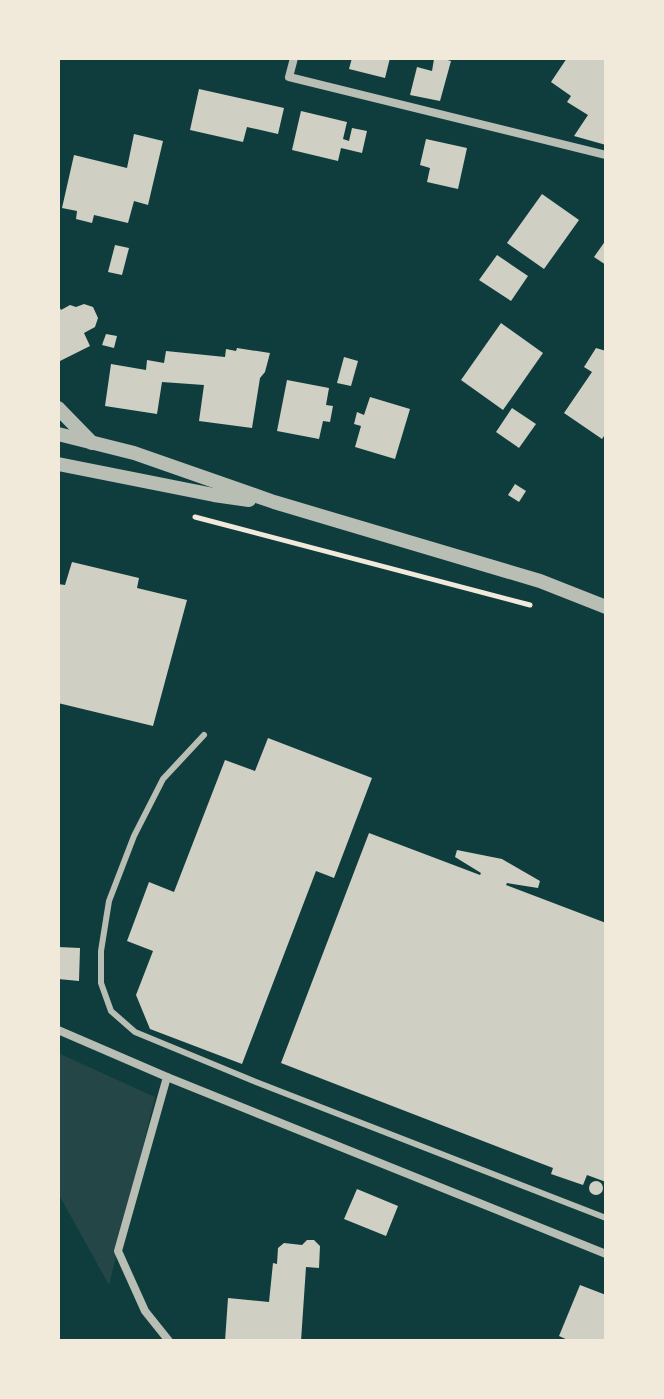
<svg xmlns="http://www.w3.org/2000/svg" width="664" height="1399" viewBox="0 0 664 1399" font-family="Manrope,sans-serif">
  <rect width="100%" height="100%" fill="#0f3d3e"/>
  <!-- green -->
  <path fill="#244646" d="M58,1053L155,1097L109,1285L58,1193Z"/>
  <!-- building -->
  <g fill="#cfcfc3">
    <path d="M352,58H390L385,78L349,69Z"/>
    <path d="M440,58L451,61L440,101L410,95L417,67L432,71L434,59Z"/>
    <path d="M567,58H606V145L574,136L588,115L567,102L571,96L551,82Z"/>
    <path d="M199,89L284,108L278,134L247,127L243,142L190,130Z"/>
    <path d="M301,111L347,122L343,139L349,141L352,128L367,131L362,153L341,148L338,161L292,150Z"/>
    <path d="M134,134L163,141L148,205L134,201L128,223L94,215L92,223L76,219L77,211L62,208L74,155L127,168Z"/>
    <path d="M426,139L467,148L458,189L427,182L430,168L420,165Z"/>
    <path d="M542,194L579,220L544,269L507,243Z"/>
    <path d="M606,240V265L594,257Z"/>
    <path d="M115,245L129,248L122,275L108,272Z"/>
    <path d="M497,255L528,276L511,301L479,280Z"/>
    <path d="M58,304L61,310L70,305L76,307L84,304L93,307L98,318L95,327L84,333L90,346L58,362Z"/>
    <path d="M501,323L543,353L503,410L461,380Z"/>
    <path d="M106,334L117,336L114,348L102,345Z"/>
    <path d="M237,348L270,353L265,372L260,378L252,428L199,421L204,385L162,382L157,414L105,406L111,364L146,370L147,360L164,363L166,351L225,357L226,349L236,351Z"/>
    <path d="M596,348L606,351V433L602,439L564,413L592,372L584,367Z"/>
    <path d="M344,357L358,361L351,386L337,383Z"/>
    <path d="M287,380L329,388L326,405L333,406L330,422L323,421L319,439L277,431Z"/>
    <path d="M370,397L410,409L395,459L355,447L361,426L354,424L357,412L364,415Z"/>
    <path d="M512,408L536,424L519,448L496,432Z"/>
    <path d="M515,484L526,491L519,502L508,495Z"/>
    <path d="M72,562L139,578L137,588L187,600L153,726L58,703V584L65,585Z"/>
    <path d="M268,738L372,778L334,878L316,871L242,1064L150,1029L136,995L153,951L127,941L149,882L174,892L225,760L255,771Z"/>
    <path d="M369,833L480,875L481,873L455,857L457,850L502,859L540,881L538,888L507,883L506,885L606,923V1182L587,1175L583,1185L551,1174L553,1168L281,1063Z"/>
    <path d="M58,947L80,948L79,981L58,979Z"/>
    <circle cx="596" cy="1188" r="7"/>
    <path d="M357,1189L398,1206L386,1236L344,1219Z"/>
    <path d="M307,1240H314L320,1246L319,1268L306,1267L301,1341H225L228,1298L269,1302L273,1263L277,1264L278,1248L284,1243L302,1245Z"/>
    <path d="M580,1285L606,1295L605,1341H570L559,1336Z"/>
  </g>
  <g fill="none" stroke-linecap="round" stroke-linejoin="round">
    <!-- path -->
    <path stroke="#f1e9da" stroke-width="5" d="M195,517L530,605"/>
    <!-- service -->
    <path stroke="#b8beb3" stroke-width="6" d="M204,735L163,779L134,836L109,901L101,951V983L111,1011L135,1032L256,1082L606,1218"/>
    <!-- minor -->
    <g stroke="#b8beb3" stroke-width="8">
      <path d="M294,58L289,77L606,155"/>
      <path d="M58,1030L167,1077L606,1254"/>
      <path d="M167,1077L118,1251L145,1311L169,1341"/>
    </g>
    <!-- tertiary -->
    <g stroke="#b8beb3" stroke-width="14">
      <path d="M58,408L92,443"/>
      <path d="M58,434L134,453L274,502L540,581L606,607"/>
      <path d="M58,464L214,495L249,500"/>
    </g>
  </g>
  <!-- border -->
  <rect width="664" height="1399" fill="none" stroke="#f1e9da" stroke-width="120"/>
</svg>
